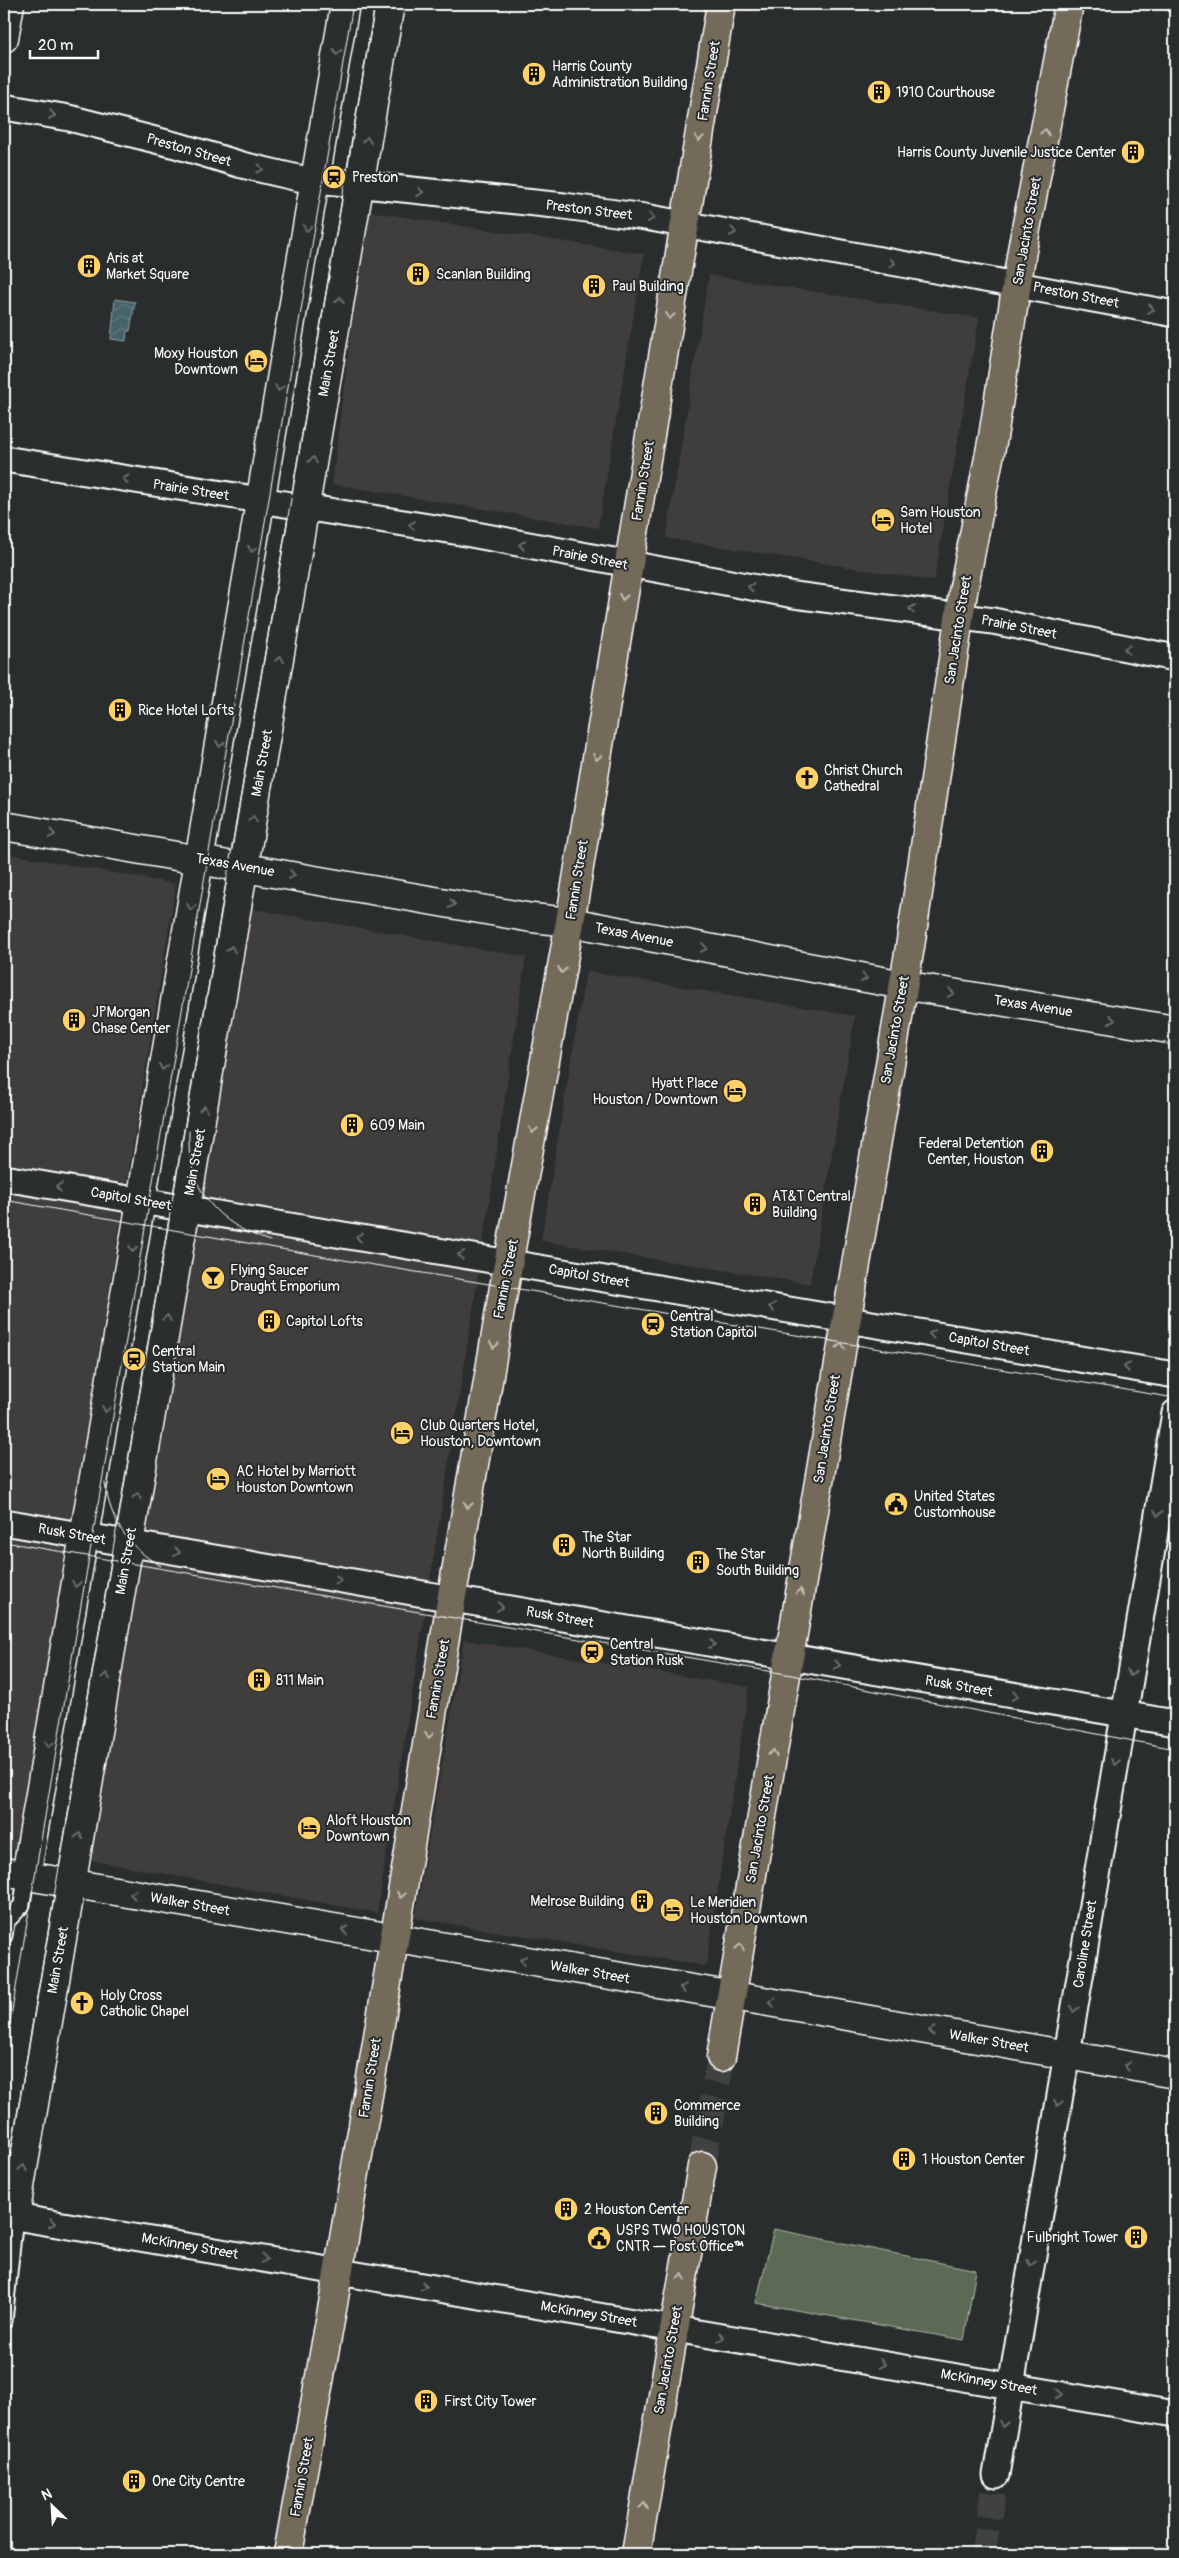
<svg xmlns="http://www.w3.org/2000/svg" width="1179" height="2558" viewBox="0 0 1179 2558" font-family="Pangolin,sans-serif">
  <defs>
    <pattern id="water-waves" width="16" height="10" patternUnits="userSpaceOnUse" patternTransform="scale(1.25)"><rect width="16" height="10" fill="#47636b"/><path d="M0 5q4-4 8 0t8 0" fill="none" stroke="#637a81"/></pattern>
  </defs>
  <rect width="100%" height="100%" fill="#2a2d2e"/>
  <filter id="ink" filterUnits="userSpaceOnUse"><feTurbulence type="fractalNoise" baseFrequency=".02" numOctaves="2"/><feDisplacementMap in="SourceGraphic" scale="10" xChannelSelector="R" yChannelSelector="G"/><feConvolveMatrix kernelMatrix="1 2 1 2 8 2 1 2 1" color-interpolation-filters="sRGB"/></filter>
  <g filter="url(#ink)">
    <!-- built -->
    <g fill="#403c3c">
      <path d="M366,211L644,254L598,528L332,484Z"/>
      <path d="M709,275L979,318L934,581L666,538Z"/>
      <path d="M4,853L176,884L17,1850L4,1847Z"/>
      <path d="M247,908L526,957L475,1297L377,1913L84,1859Z"/>
      <path d="M586,971L855,1016L810,1284L541,1241Z"/>
      <path d="M464,1640L749,1687L706,1966L415,1918Z"/>
    </g>
    <!-- park -->
    <path fill="#5b6b54" stroke="#adb5aa" d="M774,2229L976,2270L964,2340L756,2303Z"/>
    <!-- water -->
    <path fill="url(#water-waves)" stroke="#91a1a6" d="M115,299L135,302L130,331H127L126,341L111,339Z"/>
    <g fill="none" stroke-linecap="round" stroke-linejoin="round">
      <!-- tertiary-tunnel -->
      <path stroke="#3f4243" stroke-width="25" stroke-dasharray="25 12" stroke-linecap="butt" d="M983,2554L996,2475"/>
      <!-- primary-tunnel -->
      <path stroke="#3f4243" stroke-width="28" stroke-dasharray="28 14" stroke-linecap="butt" d="M702,2166L721,2057"/>
      <!-- pedestrian casing -->
      <g stroke="#fff" stroke-width="19">
        <g id="pedestrian">
          <path d="M4,1936L6,1922L22,1905L26,1876"/>
          <path d="M4,2321L15,2216"/>
        </g>
      </g>
      <!-- tertiary casing -->
      <g stroke="#fff" stroke-width="29">
        <g id="tertiary">
          <path d="M4,107L69,118L179,146L242,165L298,178L564,206L645,217L1175,314"/>
          <path d="M4,459L460,532L794,595L993,621L1175,658"/>
          <path d="M4,1178L1175,1375"/>
          <path d="M4,1522L1175,1723"/>
          <path d="M4,2215L1175,2414"/>
          <path d="M996,2475L1175,1413"/>
        </g>
      </g>
      <!-- secondary casing -->
      <g stroke="#fff" stroke-width="31">
        <g id="secondary">
          <path d="M4,38L10,4"/>
          <path d="M4,826L532,918L570,922L903,985L1175,1030"/>
          <path d="M4,1872L763,2001L1175,2074"/>
          <path d="M26,1876L345,4"/>
          <path d="M15,2216L390,4"/>
        </g>
      </g>
      <!-- primary casing -->
      <g stroke="#fff" stroke-width="31">
        <g id="primary">
          <path d="M721,2057L910,947L963,592L993,437L1022,250L1069,4"/>
          <path d="M288,2554L333,2304L501,1304L570,922L721,4"/>
          <path d="M636,2554L702,2166"/>
        </g>
      </g>
      <!-- pedestrian -->
      <use href="#pedestrian" stroke="#2a2d2e" stroke-width="15"/>
      <!-- tertiary -->
      <use href="#tertiary" stroke="#2a2d2e" stroke-width="25"/>
      <!-- secondary -->
      <use href="#secondary" stroke="#2a2d2e" stroke-width="28"/>
      <!-- primary -->
      <use href="#primary" stroke="#736b5a" stroke-width="28"/>
      <!-- tram -->
      <g stroke="#fff" stroke-width="1">
        <path d="M189,1131C186,1188 216,1224 270,1241"/>
        <path d="M4,1200L332,1258L1175,1398"/>
        <path d="M105,1483C110,1520 128,1548 161,1566"/>
        <path d="M4,1542L786,1674L1175,1749"/>
        <path d="M4,2058L353,4"/>
        <path d="M4,2192L375,4"/>
      </g>
    </g>
    <!-- one-way arrows -->
    <defs><path id="oneway-chevron" d="M-2-3.5L2.5 0L-2 3.5" fill="none" stroke-width="1.6" stroke-linecap="round" stroke-linejoin="round" transform="scale(1.25)"/></defs>
    <g stroke="#6a6c6d">
      <use href="#oneway-chevron" transform="translate(337 52) rotate(100)"/>
      <use href="#oneway-chevron" transform="translate(52 115) rotate(10)"/>
      <use href="#oneway-chevron" transform="translate(367 140) rotate(-80)"/>
      <use href="#oneway-chevron" transform="translate(260 169) rotate(13)"/>
      <use href="#oneway-chevron" transform="translate(420 192) rotate(6)"/>
      <use href="#oneway-chevron" transform="translate(651 218) rotate(9)"/>
      <use href="#oneway-chevron" transform="translate(307 228) rotate(100)"/>
      <use href="#oneway-chevron" transform="translate(733 232) rotate(11)"/>
      <use href="#oneway-chevron" transform="translate(892 263) rotate(9)"/>
      <use href="#oneway-chevron" transform="translate(340 300) rotate(-80)"/>
      <use href="#oneway-chevron" transform="translate(1151 309) rotate(11)"/>
      <use href="#oneway-chevron" transform="translate(279 388) rotate(100)"/>
      <use href="#oneway-chevron" transform="translate(313 460) rotate(-80)"/>
      <use href="#oneway-chevron" transform="translate(126 479) rotate(-171)"/>
      <use href="#oneway-chevron" transform="translate(412 525) rotate(-172)"/>
      <use href="#oneway-chevron" transform="translate(522 545) rotate(-169)"/>
      <use href="#oneway-chevron" transform="translate(252 549) rotate(99)"/>
      <use href="#oneway-chevron" transform="translate(751 587) rotate(-170)"/>
      <use href="#oneway-chevron" transform="translate(912 609) rotate(-173)"/>
      <use href="#oneway-chevron" transform="translate(1127 649) rotate(-168)"/>
      <use href="#oneway-chevron" transform="translate(280 659) rotate(-80)"/>
      <use href="#oneway-chevron" transform="translate(220 744) rotate(99)"/>
      <use href="#oneway-chevron" transform="translate(253 819) rotate(-80)"/>
      <use href="#oneway-chevron" transform="translate(52 834) rotate(10)"/>
      <use href="#oneway-chevron" transform="translate(292 875) rotate(10)"/>
      <use href="#oneway-chevron" transform="translate(452 904) rotate(10)"/>
      <use href="#oneway-chevron" transform="translate(191 907) rotate(100)"/>
      <use href="#oneway-chevron" transform="translate(704 948) rotate(11)"/>
      <use href="#oneway-chevron" transform="translate(231 949) rotate(-80)"/>
      <use href="#oneway-chevron" transform="translate(864 978) rotate(11)"/>
      <use href="#oneway-chevron" transform="translate(951 993) rotate(9)"/>
      <use href="#oneway-chevron" transform="translate(1112 1020) rotate(9)"/>
      <use href="#oneway-chevron" transform="translate(163 1067) rotate(100)"/>
      <use href="#oneway-chevron" transform="translate(204 1109) rotate(-80)"/>
      <use href="#oneway-chevron" transform="translate(59 1187) rotate(-170)"/>
      <use href="#oneway-chevron" transform="translate(359 1237) rotate(-171)"/>
      <use href="#oneway-chevron" transform="translate(133 1249) rotate(100)"/>
      <use href="#oneway-chevron" transform="translate(461 1255) rotate(-170)"/>
      <use href="#oneway-chevron" transform="translate(772 1307) rotate(-170)"/>
      <use href="#oneway-chevron" transform="translate(167 1318) rotate(-80)"/>
      <use href="#oneway-chevron" transform="translate(932 1334) rotate(-170)"/>
      <use href="#oneway-chevron" transform="translate(1127 1367) rotate(-170)"/>
      <use href="#oneway-chevron" transform="translate(106 1409) rotate(100)"/>
      <use href="#oneway-chevron" transform="translate(137 1496) rotate(-80)"/>
      <use href="#oneway-chevron" transform="translate(1158 1513) rotate(100)"/>
      <use href="#oneway-chevron" transform="translate(177 1552) rotate(10)"/>
      <use href="#oneway-chevron" transform="translate(338 1580) rotate(10)"/>
      <use href="#oneway-chevron" transform="translate(76 1584) rotate(100)"/>
      <use href="#oneway-chevron" transform="translate(500 1607) rotate(10)"/>
      <use href="#oneway-chevron" transform="translate(712 1644) rotate(10)"/>
      <use href="#oneway-chevron" transform="translate(837 1665) rotate(10)"/>
      <use href="#oneway-chevron" transform="translate(1131 1673) rotate(100)"/>
      <use href="#oneway-chevron" transform="translate(106 1676) rotate(-80)"/>
      <use href="#oneway-chevron" transform="translate(1015 1696) rotate(9)"/>
      <use href="#oneway-chevron" transform="translate(49 1744) rotate(100)"/>
      <use href="#oneway-chevron" transform="translate(1115 1762) rotate(99)"/>
      <use href="#oneway-chevron" transform="translate(79 1836) rotate(-80)"/>
      <use href="#oneway-chevron" transform="translate(133 1894) rotate(-170)"/>
      <use href="#oneway-chevron" transform="translate(345 1930) rotate(-170)"/>
      <use href="#oneway-chevron" transform="translate(523 1960) rotate(-170)"/>
      <use href="#oneway-chevron" transform="translate(683 1988) rotate(-170)"/>
      <use href="#oneway-chevron" transform="translate(772 2002) rotate(-170)"/>
      <use href="#oneway-chevron" transform="translate(1074 2009) rotate(99)"/>
      <use href="#oneway-chevron" transform="translate(932 2031) rotate(-170)"/>
      <use href="#oneway-chevron" transform="translate(1127 2066) rotate(-170)"/>
      <use href="#oneway-chevron" transform="translate(1058 2103) rotate(100)"/>
      <use href="#oneway-chevron" transform="translate(23 2168) rotate(-81)"/>
      <use href="#oneway-chevron" transform="translate(52 2223) rotate(10)"/>
      <use href="#oneway-chevron" transform="translate(264 2259) rotate(10)"/>
      <use href="#oneway-chevron" transform="translate(1031 2263) rotate(100)"/>
      <use href="#oneway-chevron" transform="translate(424 2286) rotate(10)"/>
      <use href="#oneway-chevron" transform="translate(721 2337) rotate(10)"/>
      <use href="#oneway-chevron" transform="translate(882 2364) rotate(10)"/>
      <use href="#oneway-chevron" transform="translate(1059 2394) rotate(10)"/>
      <use href="#oneway-chevron" transform="translate(1003 2424) rotate(100)"/>
    </g>
    <g stroke="#c0bcb5">
      <use href="#oneway-chevron" transform="translate(1045 132) rotate(-79)"/>
      <use href="#oneway-chevron" transform="translate(699 138) rotate(99)"/>
      <use href="#oneway-chevron" transform="translate(670 316) rotate(99)"/>
      <use href="#oneway-chevron" transform="translate(623 597) rotate(99)"/>
      <use href="#oneway-chevron" transform="translate(597 757) rotate(99)"/>
      <use href="#oneway-chevron" transform="translate(562 970) rotate(100)"/>
      <use href="#oneway-chevron" transform="translate(533 1130) rotate(100)"/>
      <use href="#oneway-chevron" transform="translate(494 1345) rotate(99)"/>
      <use href="#oneway-chevron" transform="translate(841 1346) rotate(-80)"/>
      <use href="#oneway-chevron" transform="translate(468 1505) rotate(99)"/>
      <use href="#oneway-chevron" transform="translate(800 1592) rotate(-81)"/>
      <use href="#oneway-chevron" transform="translate(429 1735) rotate(100)"/>
      <use href="#oneway-chevron" transform="translate(773 1753) rotate(-80)"/>
      <use href="#oneway-chevron" transform="translate(401 1895) rotate(100)"/>
      <use href="#oneway-chevron" transform="translate(740 1947) rotate(-80)"/>
      <use href="#oneway-chevron" transform="translate(682 2277) rotate(-80)"/>
      <use href="#oneway-chevron" transform="translate(644 2506) rotate(-81)"/>
    </g>
  </g>
  <!-- icons -->
  <defs>
    <g id="building-disc" transform="scale(1.25)"><circle r="9.5" fill="#ffd166" stroke="#2a2d2e"/><path d="M-4-6H4V6H1V3H-1V6H-4ZM-2.5-4.3h1.7v1.8h-1.7ZM.8-4.3h1.7v1.8H.8ZM-2.5-1h1.7V.8h-1.7ZM.8-1h1.7V.8H.8Z" fill="#111"/></g>
    <g id="station-disc" transform="scale(1.25)"><circle r="9.5" fill="#ffd166" stroke="#2a2d2e"/><path d="M-3-6H3Q5-6 5-4V2Q5 4 3 4L4.5 6H3L1.5 4h-3L-3 6H-4.5L-3 4Q-5 4-5 2V-4Q-5-6-3-6ZM-3.5-4v3h7v-3ZM-3.5 1v1.5H-2V1ZM2 1v1.5H3.5V1Z" fill="#111"/></g>
    <g id="hotel-disc" transform="scale(1.25)"><circle r="9.5" fill="#ffd166" stroke="#2a2d2e"/><path d="M-6-4.5h1.5V1H6V5H4.5V3h-9V5H-6ZM-4 0a1.8 1.8 0 1 1 3.6 0ZM.5 0V-2.5h3Q6-2.5 6 0Z" fill="#111"/></g>
    <g id="church-disc" transform="scale(1.25)"><circle r="9.5" fill="#ffd166" stroke="#2a2d2e"/><path d="M-1.2-6h2.4v3.5h3.3v2.4h-3.3V6h-2.4V-.1h-3.3v-2.4h3.3Z" fill="#111"/></g>
    <g id="bar-disc" transform="scale(1.25)"><circle r="9.5" fill="#ffd166" stroke="#2a2d2e"/><path d="M-6-5H6L.8 .8V4.5H3.5V6h-7V4.5H-.8V.8Z" fill="#111"/></g>
    <g id="civic-disc" transform="scale(1.25)"><circle r="9.5" fill="#ffd166" stroke="#2a2d2e"/><path d="M-.6-6.5H3V-4.5H.6V-3L4-1V1h2V6H-6V1h2V-1L-.6-3ZM-1.2 2.5V6h2.4V2.5Z" fill="#111"/></g>
  </defs>
  <g fill-rule="evenodd">
    <use href="#building-disc" x="534" y="74"/>
    <use href="#building-disc" x="879" y="92"/>
    <use href="#building-disc" x="1133" y="152"/>
    <use href="#station-disc" x="334" y="177"/>
    <use href="#building-disc" x="89" y="266"/>
    <use href="#building-disc" x="418" y="274"/>
    <use href="#building-disc" x="594" y="286"/>
    <use href="#hotel-disc" x="256" y="361"/>
    <use href="#hotel-disc" x="883" y="520"/>
    <use href="#building-disc" x="120" y="710"/>
    <use href="#church-disc" x="807" y="778"/>
    <use href="#building-disc" x="74" y="1020"/>
    <use href="#hotel-disc" x="735" y="1091"/>
    <use href="#building-disc" x="352" y="1125"/>
    <use href="#building-disc" x="1042" y="1151"/>
    <use href="#building-disc" x="755" y="1204"/>
    <use href="#bar-disc" x="213" y="1278"/>
    <use href="#building-disc" x="269" y="1321"/>
    <use href="#station-disc" x="653" y="1324"/>
    <use href="#station-disc" x="134" y="1359"/>
    <use href="#hotel-disc" x="402" y="1433"/>
    <use href="#hotel-disc" x="218" y="1479"/>
    <use href="#civic-disc" x="896" y="1504"/>
    <use href="#building-disc" x="564" y="1545"/>
    <use href="#building-disc" x="698" y="1562"/>
    <use href="#station-disc" x="592" y="1652"/>
    <use href="#building-disc" x="259" y="1680"/>
    <use href="#hotel-disc" x="309" y="1828"/>
    <use href="#building-disc" x="642" y="1901"/>
    <use href="#hotel-disc" x="672" y="1910"/>
    <use href="#church-disc" x="82" y="2003"/>
    <use href="#building-disc" x="656" y="2113"/>
    <use href="#building-disc" x="904" y="2159"/>
    <use href="#building-disc" x="566" y="2209"/>
    <use href="#building-disc" x="1136" y="2237"/>
    <use href="#civic-disc" x="599" y="2238"/>
    <use href="#building-disc" x="426" y="2401"/>
    <use href="#building-disc" x="134" y="2481"/>
  </g>
  <g text-anchor="middle" dominant-baseline="central" stroke-width="4" stroke-linejoin="round" paint-order="stroke">
    <!-- poi labels -->
    <g font-size="14" fill="#fff" stroke="#2a2d2e" text-anchor="start">
      <text x="552" y="66">Harris County<tspan x="552" dy="16">Administration Building</tspan></text>
      <text x="896" y="92">1910 Courthouse</text>
      <text x="1116" y="152" text-anchor="end">Harris County Juvenile Justice Center</text>
      <text x="352" y="177">Preston</text>
      <text x="106" y="258">Aris at<tspan x="106" dy="16">Market Square</tspan></text>
      <text x="436" y="274">Scanlan Building</text>
      <text x="612" y="286">Paul Building</text>
      <text x="238" y="353" text-anchor="end">Moxy Houston<tspan x="238" dy="16">Downtown</tspan></text>
      <text x="900" y="512">Sam Houston<tspan x="900" dy="16">Hotel</tspan></text>
      <text x="138" y="710">Rice Hotel Lofts</text>
      <text x="824" y="770">Christ Church<tspan x="824" dy="16">Cathedral</tspan></text>
      <text x="92" y="1012">JPMorgan<tspan x="92" dy="16">Chase Center</tspan></text>
      <text x="718" y="1083" text-anchor="end">Hyatt Place<tspan x="718" dy="16">Houston / Downtown</tspan></text>
      <text x="370" y="1125">609 Main</text>
      <text x="1024" y="1143" text-anchor="end">Federal Detention<tspan x="1024" dy="16">Center, Houston</tspan></text>
      <text x="772" y="1196">AT&amp;T Central<tspan x="772" dy="16">Building</tspan></text>
      <text x="230" y="1270">Flying Saucer<tspan x="230" dy="16">Draught Emporium</tspan></text>
      <text x="670" y="1316">Central<tspan x="670" dy="16">Station Capitol</tspan></text>
      <text x="286" y="1321">Capitol Lofts</text>
      <text x="152" y="1351">Central<tspan x="152" dy="16">Station Main</tspan></text>
      <text x="420" y="1425">Club Quarters Hotel,<tspan x="420" dy="16">Houston, Downtown</tspan></text>
      <text x="236" y="1471">AC Hotel by Marriott<tspan x="236" dy="16">Houston Downtown</tspan></text>
      <text x="914" y="1496">United States<tspan x="914" dy="16">Customhouse</tspan></text>
      <text x="582" y="1537">The Star<tspan x="582" dy="16">North Building</tspan></text>
      <text x="716" y="1554">The Star<tspan x="716" dy="16">South Building</tspan></text>
      <text x="610" y="1644">Central<tspan x="610" dy="16">Station Rusk</tspan></text>
      <text x="276" y="1680">811 Main</text>
      <text x="326" y="1820">Aloft Houston<tspan x="326" dy="16">Downtown</tspan></text>
      <text x="624" y="1901" text-anchor="end">Melrose Building</text>
      <text x="690" y="1902">Le Meridien<tspan x="690" dy="16">Houston Downtown</tspan></text>
      <text x="100" y="1995">Holy Cross<tspan x="100" dy="16">Catholic Chapel</tspan></text>
      <text x="674" y="2105">Commerce<tspan x="674" dy="16">Building</tspan></text>
      <text x="922" y="2159">1 Houston Center</text>
      <text x="584" y="2209">2 Houston Center</text>
      <text x="616" y="2230">USPS TWO HOUSTON<tspan x="616" dy="16">CNTR — Post Office™</tspan></text>
      <text x="1118" y="2237" text-anchor="end">Fulbright Tower</text>
      <text x="444" y="2401">First City Tower</text>
      <text x="152" y="2481">One City Centre</text>
    </g>
    <!-- street labels -->
    <g font-size="14" fill="#fff" stroke="#2a2d2e">
      <text transform="translate(709 81) rotate(-81)">Fannin Street</text>
      <text transform="translate(189 150) rotate(16)">Preston Street</text>
      <text transform="translate(589 210) rotate(7)">Preston Street</text>
      <text transform="translate(1027 231) rotate(-80)">San Jacinto Street</text>
      <text transform="translate(1076 295) rotate(11)">Preston Street</text>
      <text transform="translate(329 363) rotate(-80)">Main Street</text>
      <text transform="translate(643 481) rotate(-81)">Fannin Street</text>
      <text transform="translate(191 490) rotate(9)">Prairie Street</text>
      <text transform="translate(590 558) rotate(11)">Prairie Street</text>
      <text transform="translate(1019 627) rotate(11)">Prairie Street</text>
      <text transform="translate(958 630) rotate(-81)">San Jacinto Street</text>
      <text transform="translate(262 763) rotate(-80)">Main Street</text>
      <text transform="translate(235 865) rotate(10)">Texas Avenue</text>
      <text transform="translate(577 880) rotate(-81)">Fannin Street</text>
      <text transform="translate(634 935) rotate(11)">Texas Avenue</text>
      <text transform="translate(1033 1006) rotate(9)">Texas Avenue</text>
      <text transform="translate(895 1030) rotate(-80)">San Jacinto Street</text>
      <text transform="translate(195 1162) rotate(-80)">Main Street</text>
      <text transform="translate(131 1199) rotate(10)">Capitol Street</text>
      <text transform="translate(589 1276) rotate(10)">Capitol Street</text>
      <text transform="translate(506 1279) rotate(-79)">Fannin Street</text>
      <text transform="translate(989 1344) rotate(10)">Capitol Street</text>
      <text transform="translate(827 1429) rotate(-81)">San Jacinto Street</text>
      <text transform="translate(72 1534) rotate(10)">Rusk Street</text>
      <text transform="translate(126 1561) rotate(-80)">Main Street</text>
      <text transform="translate(560 1617) rotate(10)">Rusk Street</text>
      <text transform="translate(438 1679) rotate(-80)">Fannin Street</text>
      <text transform="translate(959 1686) rotate(10)">Rusk Street</text>
      <text transform="translate(760 1829) rotate(-80)">San Jacinto Street</text>
      <text transform="translate(190 1904) rotate(10)">Walker Street</text>
      <text transform="translate(1085 1944) rotate(-81)">Caroline Street</text>
      <text transform="translate(58 1960) rotate(-80)">Main Street</text>
      <text transform="translate(590 1972) rotate(10)">Walker Street</text>
      <text transform="translate(989 2041) rotate(10)">Walker Street</text>
      <text transform="translate(370 2078) rotate(-81)">Fannin Street</text>
      <text transform="translate(190 2246) rotate(10)">McKinney Street</text>
      <text transform="translate(589 2314) rotate(10)">McKinney Street</text>
      <text transform="translate(668 2360) rotate(-80)">San Jacinto Street</text>
      <text transform="translate(989 2382) rotate(10)">McKinney Street</text>
      <text transform="translate(302 2477) rotate(-80)">Fannin Street</text>
    </g>
  </g>
  <!-- margin -->
  <rect width="1179" height="2558" fill="none" stroke="#2a2d2e" stroke-width="20"/>
  <rect x="10" y="10" width="1159" height="2538" fill="none" stroke="#fff" stroke-width="2" filter="url(#ink)"/>
  <!-- north arrow -->
  <g transform="translate(52 2506) rotate(335)" stroke="#2a2d2e" stroke-width="4" paint-order="stroke">
  <path d="M0-4L9 19L0 12L-9 19Z" fill="#ffffff"/>
  <text y="-8" font-size="14" font-weight="bold" text-anchor="middle" fill="#ffffff">N</text>
  </g>
  <!-- scale -->
  <path d="M30 50v8h68v-8" fill="none" stroke="#ffffff" stroke-width="2.5"/>
  <text x="38" y="50" font-size="15" fill="#ffffff" stroke="#2a2d2e" stroke-width="4" paint-order="stroke">20 m</text>
</svg>
